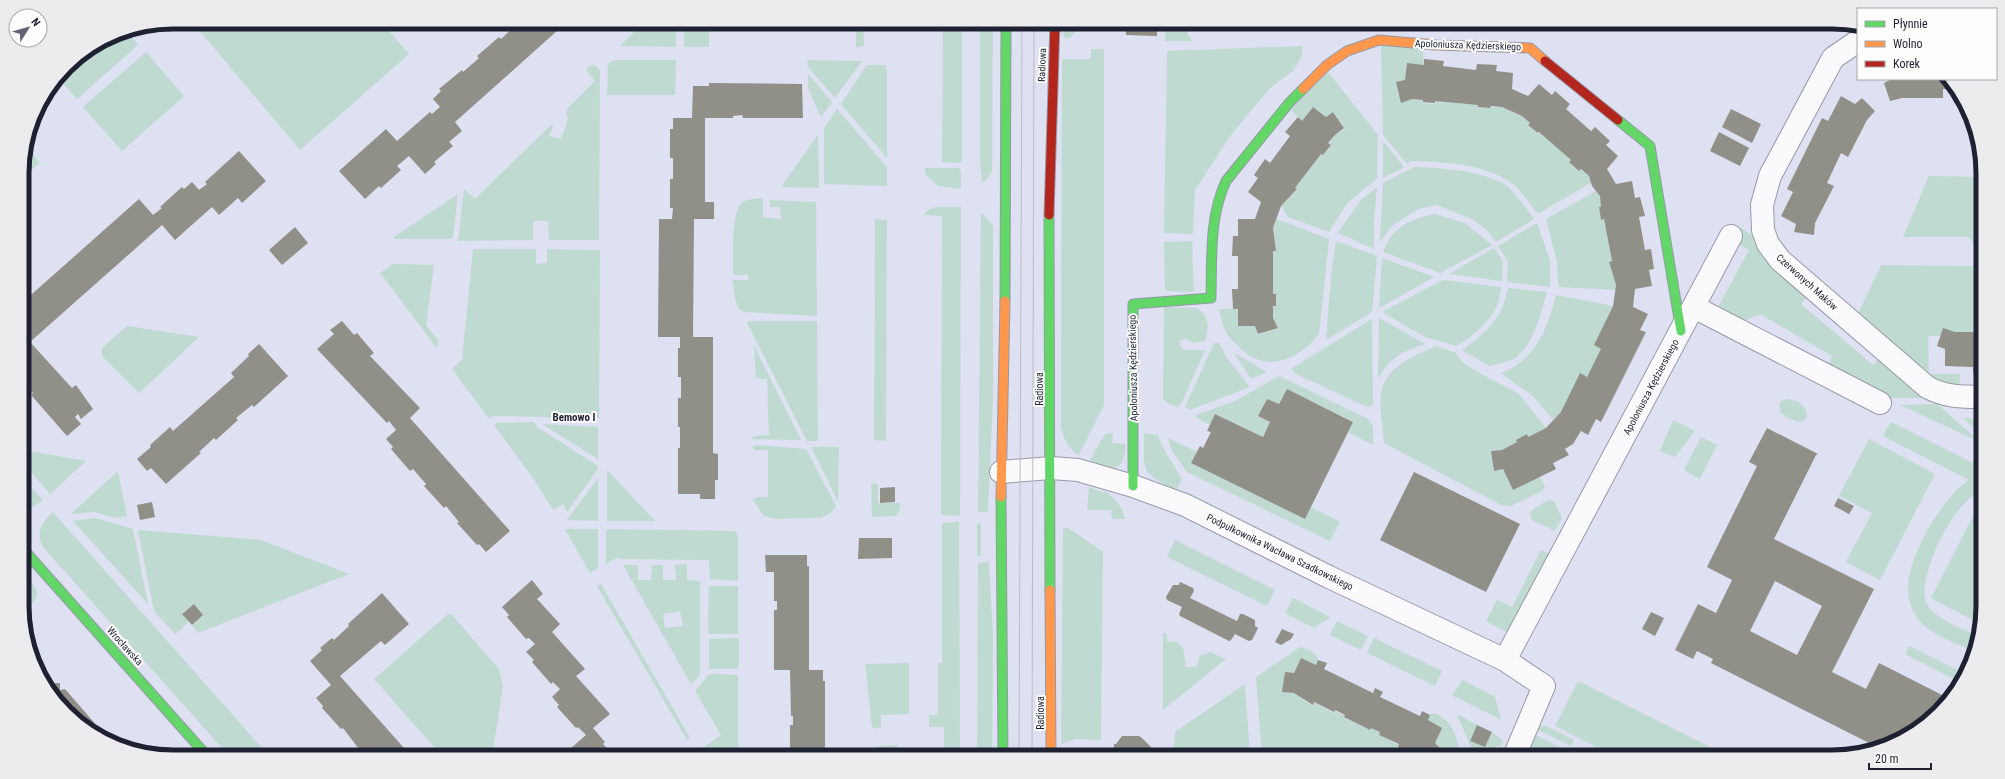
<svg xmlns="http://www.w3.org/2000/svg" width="2005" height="779" viewBox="0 0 2005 779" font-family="'Roboto Condensed',sans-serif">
  <rect width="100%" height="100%" fill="#dde1f1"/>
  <!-- green -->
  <g fill="#bfdad0" fill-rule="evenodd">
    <path d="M192,22H381L409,54L300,150Z"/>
    <path d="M644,22H676V47L620,46Z"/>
    <rect x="684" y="22" width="25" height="25"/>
    <path d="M716,22H863L864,46L856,47V29H716Z"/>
    <path d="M980,22H993L992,171L988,178L982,183L980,161Z"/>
    <path d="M1062,22H1076C1077,29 1075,34 1069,38L1064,37Z"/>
    <path d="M1166,22H1181L1192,41H1165Z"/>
    <path d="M943,27H960L962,29V162L959,163L942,162Z"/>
    <path d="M133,30L129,34L138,45L77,99L59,79L73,60L116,33Z"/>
    <path d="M1381,45L1422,46L1424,65L1407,64L1405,81L1412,99L1423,100V103L1435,104L1436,101L1478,105V108L1502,107L1522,116L1530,123L1529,125L1538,134L1540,132L1571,160L1570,163L1579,171L1580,169L1589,176L1592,182L1538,214C1531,205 1518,186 1507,180C1478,163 1444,162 1411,161L1407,164L1383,135Z"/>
    <path d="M1302,46V56L1293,71L1270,88L1231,135L1195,190L1193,234L1164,233L1167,51Z"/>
    <path d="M1091,49H1104V405L1079,455C1068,449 1064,439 1061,428L1062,59H1091Z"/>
    <path d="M146,52L184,96L122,151L83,107Z"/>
    <path d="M616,60H676L675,95H607L608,66L610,62Z"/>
    <path d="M807,60L862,61L835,98L808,67Z"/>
    <path d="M591,65H595L600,70L599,240H549L548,221H533V240L458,241L464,189L475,199L552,124L553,127L549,136L561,139L568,120L566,110L595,81L586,70Z"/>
    <path d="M867,65H885L887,71V158L841,104Z"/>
    <path d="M1328,72L1378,135L1377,179L1348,202L1329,232L1288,217L1281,206L1297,190L1295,188L1321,154L1323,155L1331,145L1329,144L1335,135L1345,129L1334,112L1326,117L1313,107L1302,121L1291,110Z"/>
    <path d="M808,74L832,102L821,117L808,88Z"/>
    <path d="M837,109L887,167V186L824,184V128Z"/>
    <path d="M818,135L819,188L781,187Z"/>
    <path d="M1383,141L1404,167L1383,178Z"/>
    <path d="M27,147L40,163L22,177V163Z"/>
    <path d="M1414,167C1443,168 1477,170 1504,184C1513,189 1527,210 1534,219L1496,242L1487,230L1472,219L1437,205L1418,209L1393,225L1380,242L1383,183Z"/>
    <path d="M925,168H959L961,171V189L938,186L925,174Z"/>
    <path d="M1929,176L1982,177V256L1977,255V246L1968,237H1903Z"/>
    <path d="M1377,187L1374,221V249L1338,233L1360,201Z"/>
    <path d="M1596,191L1600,196L1602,207L1599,208L1601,220L1604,219L1612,262H1610L1612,274H1614L1616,290L1560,287L1558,284L1557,262L1546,219Z"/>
    <path d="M458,194L453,237L451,239H395L394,237Z"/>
    <path d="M763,198V217L781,219L780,207H770V200L816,202L817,316L744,312L739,309L735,300L733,280H748V275H733C734,259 730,213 742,203C748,198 756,199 763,198Z"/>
    <path d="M935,207H961L960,516L941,515L942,216L924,215L928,210Z"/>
    <path d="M981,212L993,226V397L988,512H978Z"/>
    <path d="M1435,214L1465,223L1492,245L1440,273L1383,252C1391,228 1411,218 1435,214Z"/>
    <path d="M875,219L887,220L886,441L874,440Z"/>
    <path d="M1277,219L1329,239L1319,334C1298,361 1264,374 1238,346C1234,342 1228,337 1226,332C1222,325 1221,316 1219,309H1238L1239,326H1255L1258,335L1278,328L1273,318V307L1276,306V294H1273V251H1276L1273,228Z"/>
    <path d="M1537,223L1550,260V287L1507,282L1508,262L1498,246Z"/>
    <path d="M1740,227L1766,245L1809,294L1801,304L1873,365L1881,356L1933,398H1887L1827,369L1832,356L1760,314L1744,321L1718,307L1749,250L1733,241Z"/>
    <path d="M1192,241L1194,292L1167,291L1165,288L1164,242Z"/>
    <path d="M1336,241L1377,256L1372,312L1326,340L1331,276Z"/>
    <path d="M1494,248L1503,261L1502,281L1449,274Z"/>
    <path d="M473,249H536V264L547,263V249L600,250L599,418L493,416L489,419L452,369L462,360Z"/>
    <path d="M1382,258L1434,277L1379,308Z"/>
    <path d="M393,264L434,265L426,325L438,340L437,348L380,273Z"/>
    <path d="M1881,265L1982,266V335L1928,336L1929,374H1960L1959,389L1946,388L1855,320Z"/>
    <path d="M1443,280L1501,287C1500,293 1499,300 1497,306C1490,321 1470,339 1456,346L1425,337L1382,312Z"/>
    <path d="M1508,288L1547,292C1541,313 1533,348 1513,359C1506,363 1496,364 1489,366L1462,350C1477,340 1496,324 1503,306C1505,301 1506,294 1508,288Z"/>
    <path d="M1556,295L1613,306L1594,345L1602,349C1589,375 1574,400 1553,420L1534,397L1501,373C1535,361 1548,328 1556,295Z"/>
    <path d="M1164,307L1197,308C1210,317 1209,327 1205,341L1193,343L1186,338L1180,341V345L1184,350H1205L1182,402L1178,407L1167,403L1163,398Z"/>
    <path d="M1379,318L1425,344C1403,351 1389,358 1378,379Z"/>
    <path d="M1372,319L1373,405L1367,407L1296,374L1291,369Z"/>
    <path d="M748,321H817L818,441H807L747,323Z"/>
    <path d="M127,326L199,337L139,393L102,356V348Z"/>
    <path d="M1214,343H1219L1227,358L1250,387L1190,410L1185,407Z"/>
    <path d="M754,346L801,440L751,439L755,436L769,435L767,379L756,378Z"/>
    <path d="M1436,346L1456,353L1462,362L1476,371L1519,394L1546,428L1528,437L1527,435L1516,440L1517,442L1502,450H1491L1494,471L1503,469L1513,490L1540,477L1545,486L1542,491L1511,506L1501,505L1384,443C1383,431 1379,404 1381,393C1386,366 1414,356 1436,346Z"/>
    <path d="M1234,353L1267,372L1251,379Z"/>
    <path d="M1279,376L1368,419L1373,426V445L1348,432L1353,421L1287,389L1279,404L1267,399L1258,416L1270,422L1263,437L1216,414L1210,425L1194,416L1235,401Z"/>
    <path d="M1786,399C1798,400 1807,405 1807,418C1799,426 1789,418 1781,413L1779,406L1780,402Z"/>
    <path d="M1937,404L1980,442L1900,405Z"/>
    <path d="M1963,418L1982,419L1983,436H1982Z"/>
    <path d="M1673,420L1695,431L1675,457L1660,451Z"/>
    <path d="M534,422L537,427L598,466V469L567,512L563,504L553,510L533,478L494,425L497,423Z"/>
    <path d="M1891,422L1983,468V492C1956,494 1916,578 1926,602C1932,618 1963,629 1978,636L1975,652C1958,644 1929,634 1918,619C1911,610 1908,599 1908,588C1909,554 1942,498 1969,480L1883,436Z"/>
    <path d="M542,424L598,427V459Z"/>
    <path d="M1113,433L1112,443L1125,444C1126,472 1110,473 1090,460L1105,434Z"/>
    <path d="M1144,433L1158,435C1163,452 1174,463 1182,480L1176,490C1140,472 1144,472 1144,433Z"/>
    <path d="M1701,437L1717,445L1700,479L1684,470Z"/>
    <path d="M1168,438L1197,452L1191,463L1311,507L1340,522L1330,541L1187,472L1172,451Z"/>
    <path d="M1869,439L1935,474L1880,580L1846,562L1872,513L1839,496Z"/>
    <path d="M755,445L806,449L836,506L831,513L820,518L774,519L763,515L753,500L757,497H768V450H755L752,447Z"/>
    <path d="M811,447H839L838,501Z"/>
    <path d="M24,452H35L86,461L50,494L24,464Z"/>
    <path d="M607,470L655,521H607Z"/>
    <path d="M118,471L127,516L117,518L94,512L71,514Z"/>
    <path d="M598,478V521L567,520Z"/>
    <path d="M24,479L43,500L33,507L24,512Z"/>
    <path d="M871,483L878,484V503H900V510L896,516L872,517Z"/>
    <path d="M1089,487L1104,493L1105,491C1116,499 1122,506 1125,519H1112L1111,510H1087Z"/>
    <path d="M1983,497V606L1980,624L1931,598Z"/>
    <path d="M1549,500L1554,501L1562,518L1555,531L1532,520L1530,514L1532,510Z"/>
    <path d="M53,512L270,757H230L43,547C35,533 42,522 53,512Z"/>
    <path d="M95,518L133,529L148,604L73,521Z"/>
    <path d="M959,522L960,757H944V727H929V715H938V663H942V523Z"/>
    <path d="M977,523L981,524V556H977Z"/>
    <path d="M1063,528H1068L1103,552L1101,740L1075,739L1061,744Z"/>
    <path d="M565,529H598V568L590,573Z"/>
    <path d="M608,529L735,531L738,535V581L710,579L709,560L619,559L618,557L606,564V531Z"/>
    <path d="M138,530L261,540L349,574L198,633L192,625L203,615L194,604L182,613L188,620L187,624L175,634L154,611Z"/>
    <path d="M1175,540L1275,590L1267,606L1167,557Z"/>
    <path d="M1541,550L1551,555L1510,634L1486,621L1497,600L1512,607Z"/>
    <path d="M989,562L993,637L992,757H977L978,563Z"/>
    <path d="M687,564V580L700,581V675L691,684L623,565H638V580H651L652,565H663V580H676L675,565ZM680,611L683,626L665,628L663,614Z"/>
    <path d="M25,575C40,592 42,595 25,611Z"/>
    <path d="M601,584L690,738H689L687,740L597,586Z"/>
    <path d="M709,586H738V634H708Z"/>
    <path d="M1293,598L1330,617H1331L1314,628L1285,613Z"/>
    <path d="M448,614L452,615L499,669L503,686L492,757H443L374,679Z"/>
    <path d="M1337,621L1368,636L1361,650L1330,635Z"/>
    <path d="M1163,633H1166L1167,641L1177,642L1183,648L1186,667H1196L1200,656L1210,652L1226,659L1163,710Z"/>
    <path d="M739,638V667L737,669H709V639Z"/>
    <path d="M1374,638L1442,671L1435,686L1367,653Z"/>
    <path d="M1909,646L1965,674L1960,682L1905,654Z"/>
    <path d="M1300,647C1308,649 1316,652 1318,660L1316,665L1301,659L1293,673H1285L1283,692L1294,693L1303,698V700L1313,705L1314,703L1334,713L1335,711L1345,716V718L1369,730L1371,728L1380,732V735L1399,745L1398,747L1408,752L1410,750L1421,757H1262L1256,677Z"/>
    <path d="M909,663V714L881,715V727L875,729L872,727L865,664Z"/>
    <path d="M709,674L738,675V757H697L695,753L721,735L695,691Z"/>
    <path d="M1463,680L1495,697L1501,720L1452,695Z"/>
    <path d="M1578,681L1730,757H1617L1555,726Z"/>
    <path d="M1245,684L1250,757H1173L1175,732Z"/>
    <path d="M1434,713C1454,721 1457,738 1461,757H1434L1441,749L1435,743L1442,728L1428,720L1430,715Z"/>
    <path d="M1459,715L1477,725L1470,741L1485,747L1492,732L1503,741L1502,745L1474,754L1458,717Z"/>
    <path d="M1544,725L1574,740L1571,746L1536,729Z"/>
    <path d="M1532,733L1568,752L1566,757H1524Z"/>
    <path d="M898,745V757H876L877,746Z"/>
  </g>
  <!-- building -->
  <g fill="#919088" fill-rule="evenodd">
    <path d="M515,22H567L455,122L462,131L449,142L453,146L434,162L436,164L425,174L409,156L397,166L401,170L381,188L379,186L365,199L339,171L386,129L397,141L430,112L432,114L440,107L433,99L441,91L439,89L462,70L463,72L479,58L477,56L499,37L501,39L516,25Z"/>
    <path d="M1126,22H1157V36L1126,35Z"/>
    <path d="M1424,59L1444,61L1443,66L1476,70L1477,64L1497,65L1496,71L1513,73L1512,89L1528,96L1539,84L1552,95L1555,91L1570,104L1566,109L1591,131L1595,127L1610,141L1606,145L1618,156L1607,169L1616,184L1632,181L1635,198L1640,197L1645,216L1639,217L1645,250L1651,249L1654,269L1649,270L1652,286L1635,289L1633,307L1648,314L1640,330L1646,332L1601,422L1596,419L1588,435L1581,431L1573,444L1565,449L1569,455L1553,463L1556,469L1513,490L1503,469L1494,471L1491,451L1502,450L1517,442L1516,440L1527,434L1528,437L1546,428L1561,412L1580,373L1587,377L1601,349L1594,345L1613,306L1616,285L1609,262L1612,261L1604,219L1601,220L1599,207H1601L1600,196L1592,186L1589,176L1581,169L1579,171L1569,162L1571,160L1539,132L1538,133L1528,125L1530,123L1522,116L1502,107L1491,106L1490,108L1478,107V105L1435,101V103L1423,102V100L1412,99L1401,103L1396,82L1405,80L1407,63L1424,65Z"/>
    <path d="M1892,79H1950L1956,89H1943V98H1902L1890,101L1884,83Z"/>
    <path d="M709,83L802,84L803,118H743L742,115L733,116V118H705V202H714V219H694L693,337H713V453L718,454V480H715V499H700V494H678V448H680V427H678V398H681V377H678V348H680V337H658L659,219H672L673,208H670V179H673V158H670V129H673V118H692L693,86H709Z"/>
    <path d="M1841,96L1855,104L1862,98L1875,111L1867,120L1848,157L1841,153L1827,183L1834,186L1815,223L1814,235L1794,232L1796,224L1781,216L1793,192L1787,189L1822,118L1828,121Z"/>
    <path d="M1313,107L1326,117L1333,112L1344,128L1335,135L1328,143L1331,145L1323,155L1321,154L1295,188L1297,189L1281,206L1273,228L1276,251H1273V294H1276V306H1273V318L1278,328L1258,334L1255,326H1238V309H1233L1232,289H1238V256H1232L1233,236H1238V219H1255L1261,202L1248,192L1258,178L1254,175L1265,159L1270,163L1290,136L1285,132L1298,117L1302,121Z"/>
    <path d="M1731,109L1761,124L1752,143L1722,127Z"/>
    <path d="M1719,132L1749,148L1740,166L1710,151Z"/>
    <path d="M239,151L266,181L242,203L238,198L219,215L212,207L175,240L162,225L30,342L72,388L76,385L93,409L81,419L78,414L75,417L81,424L67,436L31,395L33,393L24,383L23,302L139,199L153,215L162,208L160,207L182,187L184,189L192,182L199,190L207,184L205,182Z"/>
    <path d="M295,227L308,243L282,265L269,250Z"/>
    <path d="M342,321L354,335L357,333L374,353L370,356L420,408L410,418L510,531L486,552L479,544L477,545L457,523L459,522L446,506L444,508L424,486L426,484L413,469L410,471L391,449L393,447L386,439L396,430L389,421L387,423L317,349L334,334L330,330Z"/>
    <path d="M1943,328L1955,332H1982V372L1973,373V367L1945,366V349L1937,346Z"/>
    <path d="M259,344L288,376L254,407L252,405L236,418L238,420L216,440L214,438L199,452L201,453L166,484L151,468L147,471L137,459L151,447L150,445L170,427L173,431L234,377L231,373L249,356L248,354Z"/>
    <path d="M1287,389L1353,422L1305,519L1191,463L1200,446L1203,448L1211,432L1207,431L1215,414L1263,437L1270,422L1258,416L1267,399L1279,404Z"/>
    <path d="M1767,428L1818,454L1816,455L1774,539L1874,589L1832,672L1866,689L1879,663L1950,699L1924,726L1881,749L1711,663L1713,659L1697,651L1693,659L1675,650L1698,604L1716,613L1732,580L1707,567L1757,466L1749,462ZM1775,581L1822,606L1797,655L1750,631Z"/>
    <path d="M1414,472L1520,524L1486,592L1380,540Z"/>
    <path d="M895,487V502L880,503V488Z"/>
    <path d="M1838,498L1854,506L1849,514L1834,506Z"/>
    <path d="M152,502L155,517L140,520L137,505Z"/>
    <path d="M859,538H892V558L858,559Z"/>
    <path d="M765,555H807V566H809V670H823V681H825V757H790V725H793V716H791L790,670H774V610H777V601H774V572H766Z"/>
    <path d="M532,580L543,594L537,599L560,624L552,632L585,669L576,676L610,714L593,728L605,742L603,744L614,756L613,757H564L563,755L586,735L578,727L576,728L557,707L559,705L552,697L560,689L553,682L551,684L532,662L534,660L526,652L535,644L529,638L526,639L507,617L509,615L502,607Z"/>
    <path d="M1180,582L1193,588L1194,591L1190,598L1237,621L1240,614H1243L1255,620V626L1258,628L1252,640L1249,641L1235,634L1231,640L1229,641L1180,616L1179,614L1182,607L1167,600L1166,597L1173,585H1179Z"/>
    <path d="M382,593L409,624L385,645L381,641L340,676L412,757H365L343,728L341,729L322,708L323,706L316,698L331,685L310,661L322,650L320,648L332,638L334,640L349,626L348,624Z"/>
    <path d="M194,604L203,615L192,625L182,614Z"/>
    <path d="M1651,612L1664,618L1655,636L1642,629Z"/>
    <path d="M1282,629L1294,634L1291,639L1281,645L1275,642Z"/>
    <path d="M1301,658L1316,665L1318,660L1327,663L1324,669L1373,693L1375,688L1383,692L1380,697L1420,716L1422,711L1430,715L1428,720L1442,728L1435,743L1441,749L1433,757H1421L1409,750L1408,752L1398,747L1399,744L1379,735L1380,732L1371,728L1370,730L1344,717L1345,715L1335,710L1334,712L1314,702L1313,705L1294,693L1282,692L1285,672L1294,673Z"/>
    <path d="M50,683H60V690L65,689L111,742L89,731L59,705L49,690Z"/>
    <path d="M1477,725L1492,732L1485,747L1470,741Z"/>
    <path d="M1122,736H1139L1142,738L1151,747V756L1114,757V744H1116Z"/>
  </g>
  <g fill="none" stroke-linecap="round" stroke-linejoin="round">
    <!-- street casing -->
    <g stroke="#979aa9" stroke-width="24">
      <g id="street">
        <path d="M1858,41L1833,58L1770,176L1762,205L1763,230L1768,244L1780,260L1927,387C1945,397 1962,397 1982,397"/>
        <path d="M1694,307L1880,403"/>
        <path d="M1001,472L1051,468L1078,470L1133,486L1185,505L1329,577L1505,660L1544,686L1514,757"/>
        <path d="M1505,660L1731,236"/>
      </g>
    </g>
    <!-- fast casing -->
    <g stroke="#979aa9" stroke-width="11">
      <g id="fast">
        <path d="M1618,120L1650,146L1681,331"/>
        <path d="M1049,215L1050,590"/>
        <path d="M1005,301L1006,22"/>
        <path d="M1133,486V304L1211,298C1212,258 1209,218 1226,181L1289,103L1303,89"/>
        <path d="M1001,497L1003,757"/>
        <path d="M24,550L208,757"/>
      </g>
    </g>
    <!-- slow casing -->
    <g stroke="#979aa9" stroke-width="11">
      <g id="slow">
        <path d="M1303,89L1327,65L1347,51L1379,40L1436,45L1530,48L1545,61"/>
        <path d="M1001,497L1005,301"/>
        <path d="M1050,590L1051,757"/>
      </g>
    </g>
    <!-- jam casing -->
    <g stroke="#979aa9" stroke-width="11">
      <g id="jam">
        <path d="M1545,61L1618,120"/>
        <path d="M1049,215L1055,22"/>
      </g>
    </g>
    <!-- street -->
    <use href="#street" stroke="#fafafd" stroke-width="22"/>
    <!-- fast -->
    <use href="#fast" stroke="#63d668" stroke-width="9"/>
    <!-- slow -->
    <use href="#slow" stroke="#ff974d" stroke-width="9"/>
    <!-- jam -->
    <use href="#jam" stroke="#b3261e" stroke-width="9"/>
    <!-- tram -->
    <g stroke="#bcbdc1" stroke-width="1">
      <path d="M1019,757L1022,22"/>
      <path d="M1032,757L1034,22"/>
    </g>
  </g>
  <g text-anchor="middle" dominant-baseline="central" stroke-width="4" stroke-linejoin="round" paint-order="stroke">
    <!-- street labels -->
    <g font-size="10" fill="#1d2132" stroke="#fefefe">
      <text transform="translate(1468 45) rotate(2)">Apoloniusza Kędzierskiego</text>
      <text transform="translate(1042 65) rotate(-88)">Radiowa</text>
      <text transform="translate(1807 282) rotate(42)">Czerwonych Maków</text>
      <text transform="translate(1133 368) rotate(-91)">Apoloniusza Kędzierskiego</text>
      <text transform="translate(1651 387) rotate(-62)">Apoloniusza Kędzierskiego</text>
      <text transform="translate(1039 389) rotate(-90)">Radiowa</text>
      <text transform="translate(1280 552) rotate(26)">Podpułkownika Wacława Szadkowskiego</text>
      <text transform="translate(125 646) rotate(48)">Wrocławska</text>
      <text transform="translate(1040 713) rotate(-90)">Radiowa</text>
    </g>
    <!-- neighbourhood labels -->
    <g font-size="11" font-weight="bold" fill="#1d2132" stroke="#fefefe">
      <text x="574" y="417">Bemowo I</text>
    </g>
  </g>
  <!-- crop -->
  <path d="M0 0H2005V779H0ZM173 29H1832A144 144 0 0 1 1976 173V606A144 144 0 0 1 1832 750H173A144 144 0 0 1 29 606V173A144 144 0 0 1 173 29Z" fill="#ececee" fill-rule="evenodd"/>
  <path fill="none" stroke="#1d2132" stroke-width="5" d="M173 29H1832A144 144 0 0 1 1976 173V606A144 144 0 0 1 1832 750H173A144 144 0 0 1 29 606V173A144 144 0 0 1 173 29Z"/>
  <!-- legend -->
  <rect x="1857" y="8" width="140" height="72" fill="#fefefe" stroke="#a4a6ac"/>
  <rect x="1865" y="21" width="20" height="6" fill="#63d668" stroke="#a4a6ac"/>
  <text x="1893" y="28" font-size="12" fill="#1d2132">Płynnie</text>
  <rect x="1865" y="41" width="20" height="6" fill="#ff974d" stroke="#a4a6ac"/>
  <text x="1893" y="48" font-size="12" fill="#1d2132">Wolno</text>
  <rect x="1865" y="61" width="20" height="6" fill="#b3261e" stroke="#a4a6ac"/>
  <text x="1893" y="68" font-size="12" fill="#1d2132">Korek</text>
  <!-- north arrow -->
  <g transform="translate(28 28) rotate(53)"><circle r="19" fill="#fefefe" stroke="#a4a6ac"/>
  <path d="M0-3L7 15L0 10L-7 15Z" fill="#606475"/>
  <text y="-6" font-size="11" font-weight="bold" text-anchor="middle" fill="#1d2132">N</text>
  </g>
  <!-- scale -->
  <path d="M1869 763v6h62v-6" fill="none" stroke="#1d2132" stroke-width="2"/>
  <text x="1875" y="763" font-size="12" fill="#1d2132" stroke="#fefefe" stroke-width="3" paint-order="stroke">20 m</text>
</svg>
